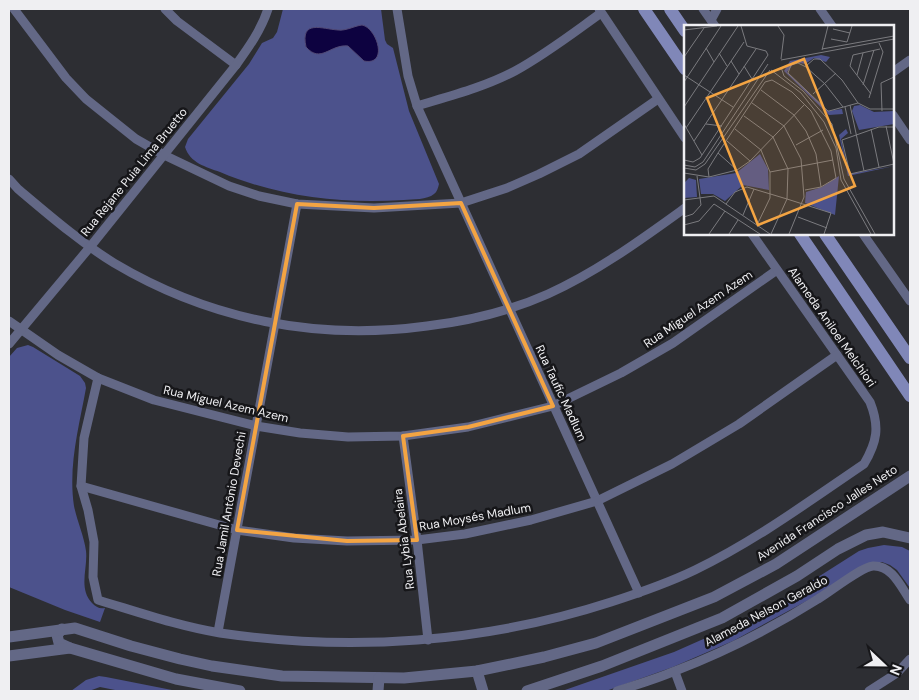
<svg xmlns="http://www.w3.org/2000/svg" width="919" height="700" viewBox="0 0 919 700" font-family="'DM Sans',sans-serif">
  <rect width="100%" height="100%" fill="#2d2e33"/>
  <!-- green -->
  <g fill="#4c528c">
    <path d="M283,9H381L385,40L387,44L393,48L409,111L439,184C438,188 437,192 434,194C427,200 413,199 404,200C341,204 279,197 220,172C206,167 190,163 185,147L188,139L249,64L262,43L273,38L277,32Z"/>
    <path d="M28,345L33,347L80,376L85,383L86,388C79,427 68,466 74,506C77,521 84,536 86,551C88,568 78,588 92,603C96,607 99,609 105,608L100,622L65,610L9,587V357L17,348Z"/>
    <path d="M884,545L902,547L910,551V588L897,570L890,565L882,562L869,563L814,597L733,641L673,667L606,691H562L674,652L726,629L774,605L859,551L868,548Z"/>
    <path d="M99,676L106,677L177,691H120L100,687L89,691H71L86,680Z"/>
  </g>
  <!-- water -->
  <path fill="#0d0240" stroke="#514975" d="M362,25C377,28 389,66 364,61L348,46C330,44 321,64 306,47C300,19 322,29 338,30C346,31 354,26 362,25Z"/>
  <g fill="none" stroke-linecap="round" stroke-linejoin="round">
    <!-- minor -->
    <g stroke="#636886" stroke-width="9">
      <path d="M14,9L66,78L86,99L136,139L164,155L229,186L259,196L297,204L374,208L461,203L507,188L539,174L579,154L658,99"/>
      <path d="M165,9L177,21L236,65"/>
      <path d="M397,9L408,76L417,106L639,593"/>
      <path d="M599,9L685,138"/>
      <path d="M703,9L715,26"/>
      <path d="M820,9L832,26"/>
      <path d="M711,20L717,9"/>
      <path d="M893,72L910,60"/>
      <path d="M417,106C450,96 485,87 515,71C546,54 573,33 601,13"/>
      <path d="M893,115L910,140"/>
      <path d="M9,179L18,189C49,215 80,242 114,263C210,320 317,341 427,326C468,321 510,311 548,294C597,272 642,239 685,208"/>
      <path d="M863,234L910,301"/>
      <path d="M9,321L58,355L98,378L154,400L256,426L300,433L348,437L403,436L468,427L553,406L621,373L673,343L777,270"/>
      <path d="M9,344L90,247L236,65C249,47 261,30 268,9"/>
      <path d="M98,378L84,438L81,486L88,510L94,542L93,577L98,600C138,612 178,626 220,633C351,652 485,643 611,602C639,593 668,583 695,570C755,541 808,502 864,464C877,442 880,427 870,402L752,234"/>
      <path d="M403,436L417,540L428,640"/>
      <path d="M81,486L237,530L294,538L347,541L417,540L465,534L531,520L597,501L672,464L739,424L837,355"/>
      <path d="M218,632L297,204"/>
      <path d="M675,672L682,691"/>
      <path d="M617,691C636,685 656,679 675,671C722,653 775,626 818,599C830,592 861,567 873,566C892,565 901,587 910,600"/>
      <path d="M869,691L897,673L910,659"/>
    </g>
    <!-- tertiary -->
    <g stroke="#636886" stroke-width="11">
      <path d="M62,629L57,635L59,643L70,648L176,679L240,691"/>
      <path d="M9,637L75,628L131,646L180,659L212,666L282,676L404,678L477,671L544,657L596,643L714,597L776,564L910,476"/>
      <path d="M9,656L70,648"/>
      <path d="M477,671L483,691"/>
      <path d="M378,691L379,678"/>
      <path d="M527,691L602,666L722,618L797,576L838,549L866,535L883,532L910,538"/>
    </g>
    <!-- secondary -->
    <g stroke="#8087b8" stroke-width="12">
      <path d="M644,9L685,69"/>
      <path d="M670,9L685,31"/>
      <path d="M800,234L910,396"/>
      <path d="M825,234L910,358"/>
    </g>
  </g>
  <!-- marked area -->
  <path fill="none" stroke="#f3a443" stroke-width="4" stroke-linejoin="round" d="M461,203L553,406L468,427L403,436L417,540L347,541L237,530L297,204L374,208Z"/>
  <g text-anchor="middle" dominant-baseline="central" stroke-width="5" stroke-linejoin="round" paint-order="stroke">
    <!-- street labels -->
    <g font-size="12" fill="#efeff2" stroke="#161619">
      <text transform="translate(134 172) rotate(-51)">Rua Rejane Puia Lima Bruetto</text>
      <text transform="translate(698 309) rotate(-34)">Rua Miguel Azem Azem</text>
      <text transform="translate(832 327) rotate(55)">Alameda Aniloel Melchiori</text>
      <text transform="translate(561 393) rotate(65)">Rua Taufic Madlum</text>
      <text transform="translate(226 404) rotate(13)">Rua Miguel Azem Azem</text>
      <text transform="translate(229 504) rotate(-80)">Rua Jamil Antônio Devechi</text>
      <text transform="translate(827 513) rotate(-33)">Avenida Francisco Jalles Neto</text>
      <text transform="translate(475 517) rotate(-10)">Rua Moysés Madlum</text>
      <text transform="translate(404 539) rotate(-97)">Rua Lybia Abelaira</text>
      <text transform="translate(766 611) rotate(-28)">Alameda Nelson Geraldo</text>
    </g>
  </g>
  <!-- overview -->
  <g transform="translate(684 25)">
    <rect width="210" height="210" fill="#2d2e33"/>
    <path d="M137,30L146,32L142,37L130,33L121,39L111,37L103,47L144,86L158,84L159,89L145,90L100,46L106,36ZM176,80L190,87L210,86V99L175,105L168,86L170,81ZM162,104L164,108L157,114L165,149L210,141L164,151L155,110ZM76,129L84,144L85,165L59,160L41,176L29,169H17L15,154L52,148ZM155,151L151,190L121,178L122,167L138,162ZM5,153L12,155L13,172L0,173V158Z" fill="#4c528c"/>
    <path fill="none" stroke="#7b7b7f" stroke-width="1" d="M94,1L100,10L97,34M149,4L166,8M0,5L33,1M147,14L163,17L168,1M22,23L30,37M138,24L210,11M138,25L144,1M35,28L43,41M0,32L20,3M97,35L210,14M47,36L55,49M60,41L68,54M122,41L130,34H136L158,55L174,78L186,84H210M97,42L100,51L119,66L148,99L160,154L191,209M87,45L117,68L140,97L152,123L157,155L187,209M0,50L49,82M173,50L179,28M0,57L37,1M179,60L190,25M77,65L110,90L122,106L132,129L137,162M129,69L152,48M187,69L166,41L169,30L196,24M185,73L199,27L195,18M68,78L100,101L117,134L120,172L105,209M166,80L180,146M0,82L54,1M159,82L141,59L122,42L114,38L107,40L104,48L144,86H145L174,78M161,82L167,109M198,86L197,58L210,52M60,91L89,112L104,144L103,174L87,209M0,99L18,130M22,99L38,101M202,101L210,139M210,102H195L158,115L166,149L210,139M2,103L60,17M51,104L77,125L86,147V173L73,200M187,104L195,142M10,116L72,24M43,116L66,136M112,120L139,105M34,128L53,145M0,135L9,137L16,133L84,30L82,26L63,21L57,1M0,140L11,142L19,137L84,39M0,143L12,145L21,139L86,45M86,147L149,135M0,148L25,152L53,145L66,136L121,79M25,152L24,144L34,128L81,57L88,55L108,67L127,86L147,126L152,153L137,162L121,165M0,175L30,171L86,209M42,179L51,167L63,162L103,174L147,188L140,209M59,190L70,164M0,192L9,189L17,180L13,151M114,192L143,203M0,200L15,196L30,179L76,209M25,209L41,186M45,209L54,195"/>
    <path fill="#f3a443" fill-opacity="0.15" stroke="#f3a443" stroke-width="2.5" d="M120,34L171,161L74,200L23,73Z"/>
    <rect width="210" height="210" fill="none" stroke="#efeff2" stroke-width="2.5"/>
  </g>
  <!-- border -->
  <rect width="919" height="700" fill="none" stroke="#efeff2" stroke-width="20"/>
  <!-- north arrow -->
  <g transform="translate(884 665) rotate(112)" stroke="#161619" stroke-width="4" paint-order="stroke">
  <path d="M0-4L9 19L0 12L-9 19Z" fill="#efeff2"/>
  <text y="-8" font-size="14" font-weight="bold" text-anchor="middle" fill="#efeff2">N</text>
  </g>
</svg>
